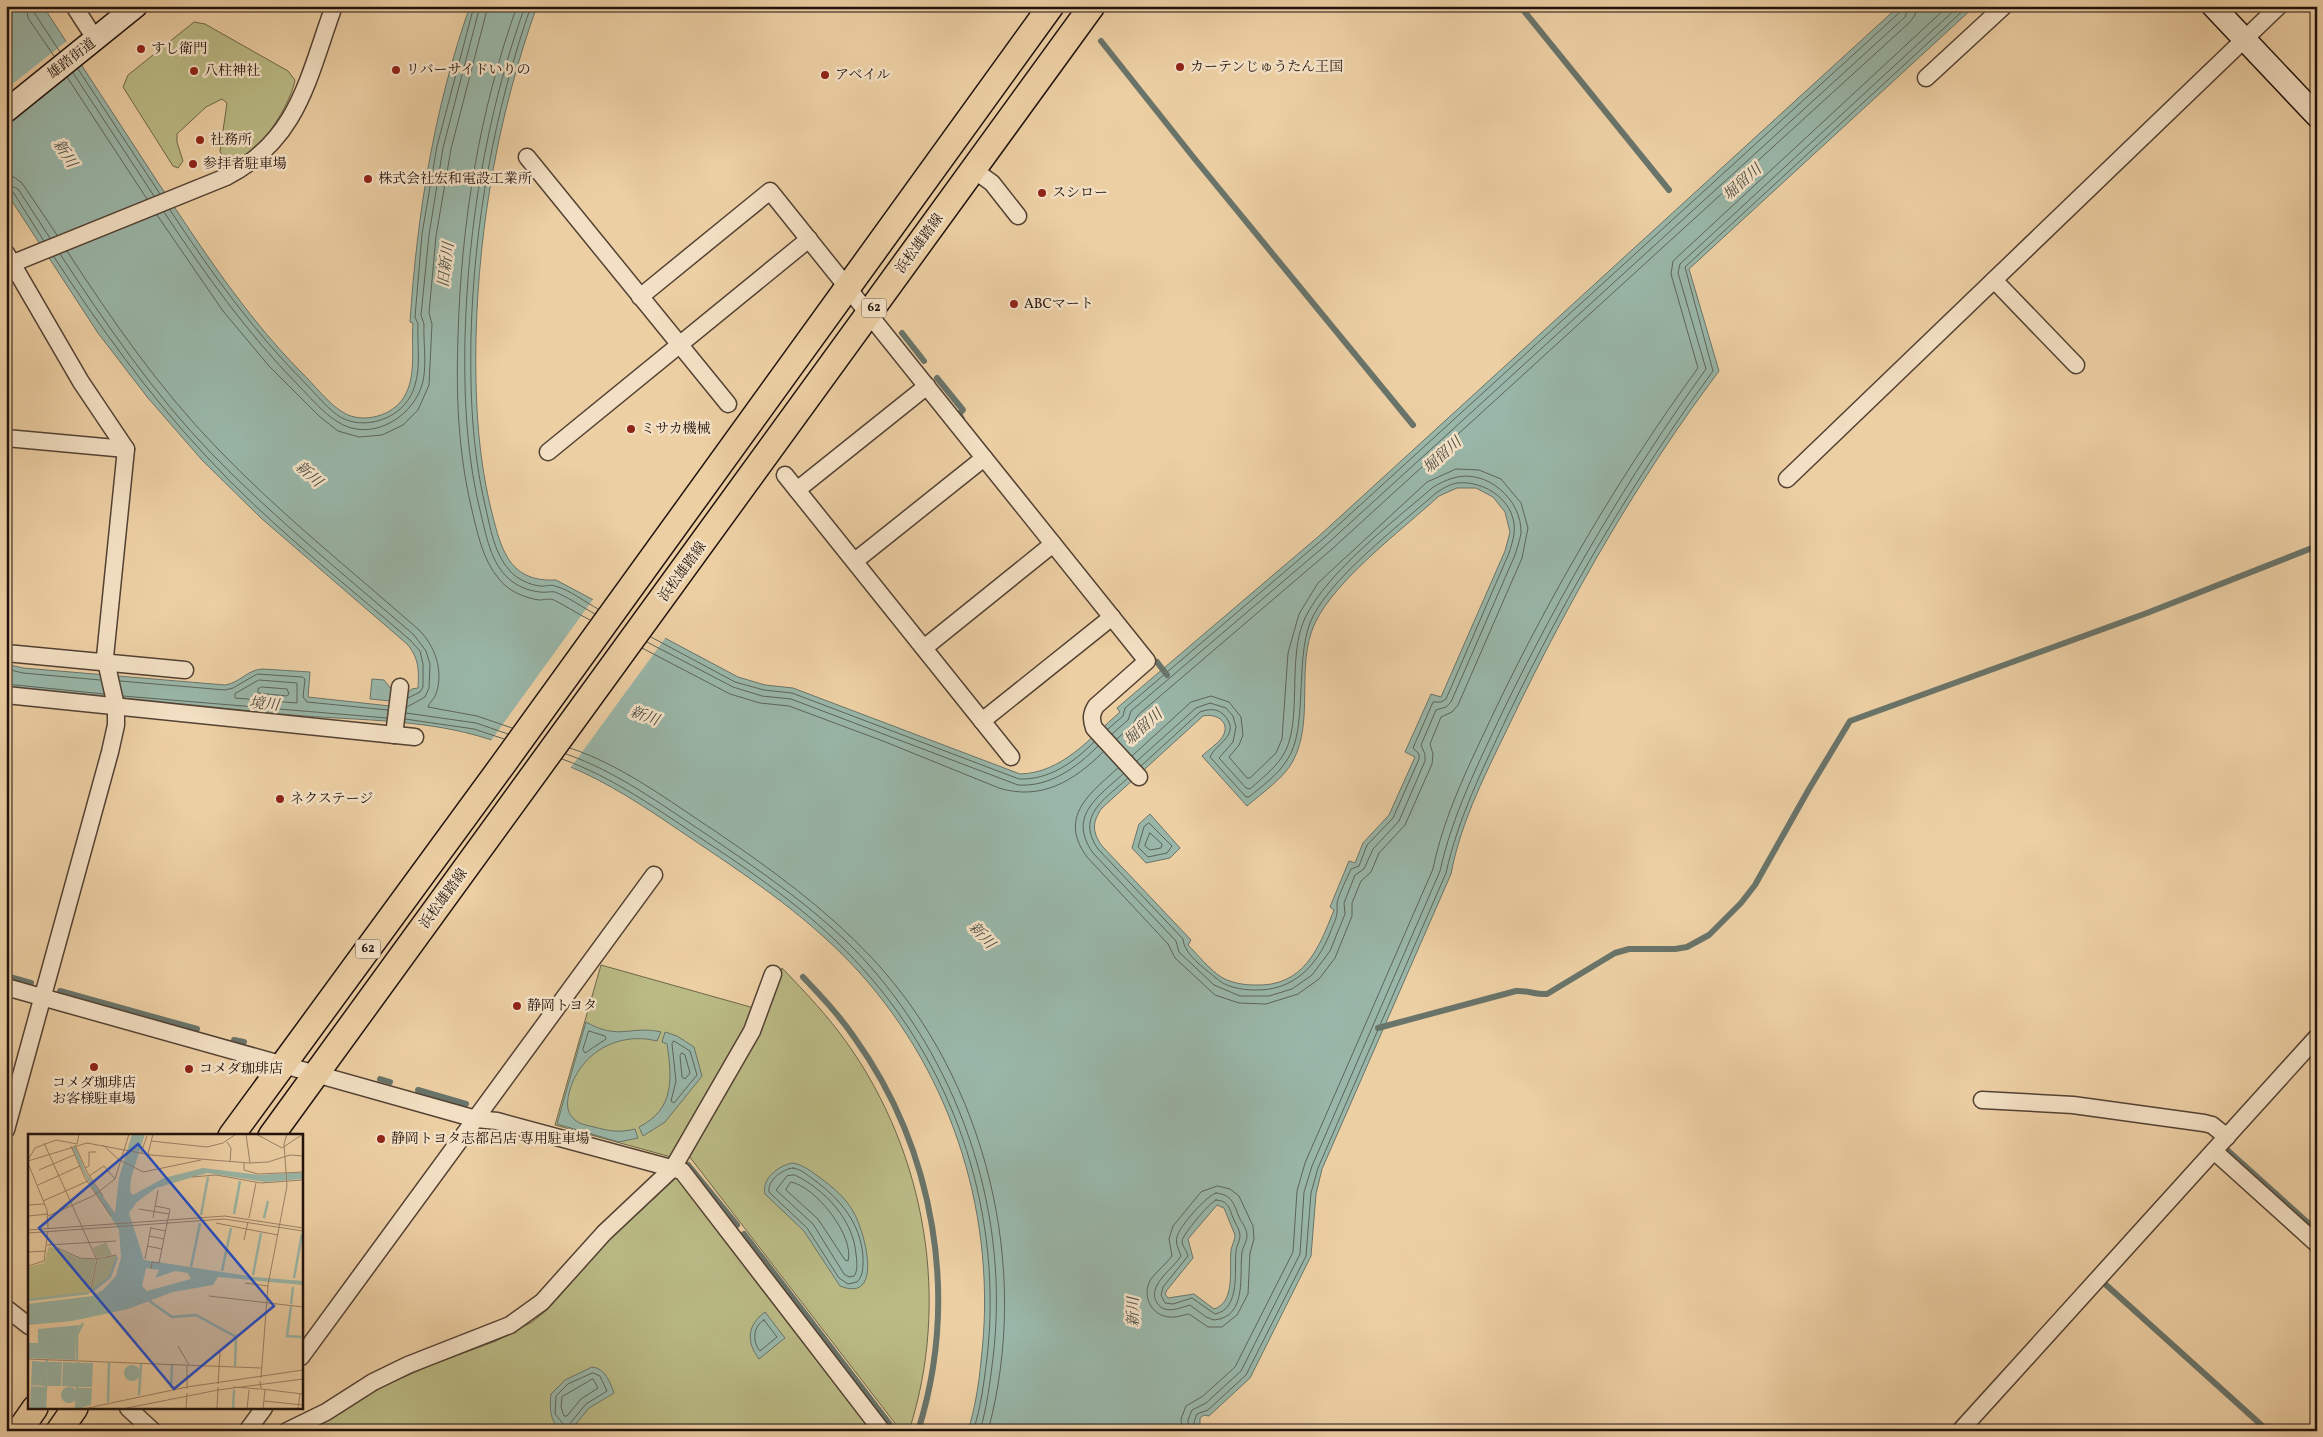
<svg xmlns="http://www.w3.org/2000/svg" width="2323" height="1437" viewBox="0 0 2323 1437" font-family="Vollkorn,'Noto Serif JP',serif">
  <rect width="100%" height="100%" fill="#edcfa4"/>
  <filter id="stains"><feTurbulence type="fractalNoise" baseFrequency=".004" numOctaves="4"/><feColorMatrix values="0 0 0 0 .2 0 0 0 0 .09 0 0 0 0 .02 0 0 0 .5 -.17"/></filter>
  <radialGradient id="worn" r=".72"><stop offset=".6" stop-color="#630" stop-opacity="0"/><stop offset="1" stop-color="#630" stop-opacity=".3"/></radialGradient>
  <!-- green -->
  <g fill="#baba85" stroke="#6d6649">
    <path d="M194,22L205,24L288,71L295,80C291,104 253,169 224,159L220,151L227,103L222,99L206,107L177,134V142L183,161L178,168L173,166L123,87L128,75Z"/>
    <path d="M601,965L754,1008L746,1028L671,1157L555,1125Z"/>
    <path d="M782,968C805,992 828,1016 847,1043C926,1154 951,1301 909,1431H901L689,1156L759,1034Z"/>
    <path d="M677,1177L872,1431H309L377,1389L431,1365L496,1341L532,1322L548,1309L610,1239Z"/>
  </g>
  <!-- water -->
  <g fill="#99b6a8" stroke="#69746a" fill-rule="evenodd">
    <path d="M6,6H43C81,64 119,123 157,181C201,247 244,314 300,371C314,384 327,403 344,413C363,424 393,416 404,397C417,376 411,347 413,323L410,322C417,215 434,108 470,6H537C499,112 479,223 476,336C475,393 477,449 490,505C500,544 506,583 556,580L738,677L765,685L793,688L1020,774C1062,773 1090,738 1120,712L1117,708L1319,536L1899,6H1975L1689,269L1719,371C1638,479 1570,598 1512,719C1488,769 1461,820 1451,874L1322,1169L1316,1194L1311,1256L1250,1378L1209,1416L1204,1415L1200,1418V1431H968C975,1408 979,1384 981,1361C998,1220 954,1077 859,972C813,921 755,881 698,843C661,818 623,791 582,772C568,765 551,761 535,755C515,749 495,740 475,735C420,720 360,720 305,716C205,708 106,699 6,689V664L23,668L225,685C240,683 248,669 263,669L310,672L308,697L390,706L412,689L418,688C419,670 419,658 407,644L261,518L202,460L148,398L98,333L6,192ZM1457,488H1476L1493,497L1505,512L1510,532L1505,551L1441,697L1431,694L1405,752L1415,757L1389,815L1363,843L1355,863L1349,861L1330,907L1334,910C1319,948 1304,987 1255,985C1244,985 1231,983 1221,977C1209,969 1198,955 1188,945L1191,940L1102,846C1092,832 1092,822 1102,808L1203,716C1215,713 1231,721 1223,736C1219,743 1208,750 1202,756L1247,806C1262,793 1284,778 1293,761C1315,719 1295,666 1315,623C1336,579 1402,530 1439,496ZM1217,1205L1224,1208L1235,1235C1235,1240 1232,1245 1231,1250C1229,1268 1236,1302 1214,1309L1194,1294L1168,1298L1165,1294L1167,1290L1193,1258L1188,1239Z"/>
    <path d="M372,679L384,680L392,690L391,701L370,699Z"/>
    <path d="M1150,814L1180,848L1170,858L1146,863L1132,848L1139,824Z"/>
    <path d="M586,1022C619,1041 631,1025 661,1032L657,1041C618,1031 579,1053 569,1093C567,1102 566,1111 573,1118C578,1124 586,1125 594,1127C609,1131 619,1133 635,1129L638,1138L619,1142L557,1124Z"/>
    <path d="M665,1032L677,1036L694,1047L702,1076L665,1122L643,1136L639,1127C675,1109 672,1078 667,1044L662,1042Z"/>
    <path d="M793,1163C803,1165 811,1171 819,1177C833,1187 846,1198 854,1213C864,1230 885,1304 840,1286L804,1231L765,1194C761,1179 779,1165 793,1163Z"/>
    <path d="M765,1312L785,1338L759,1359C746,1342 747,1325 765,1312Z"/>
    <path d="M592,1367C605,1368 610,1382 614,1393L589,1408L571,1430C550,1432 549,1409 551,1394L565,1380Z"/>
  </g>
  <!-- pier -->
  <g fill="#edcfa4">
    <path d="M68,40L83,63L6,123V89Z"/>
    <path d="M594,598L666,637L569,770L490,742Z"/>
  </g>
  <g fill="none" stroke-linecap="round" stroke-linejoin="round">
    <!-- shore -->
    <g stroke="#5c645a" stroke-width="1">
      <path d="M26,6L28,18L54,56"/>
      <path d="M33,6L35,14L60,52"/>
      <path d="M517,6C479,112 461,224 458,337C456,394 458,450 471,506C477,531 482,559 499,579C508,591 525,598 539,600C544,600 549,598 554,600C566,606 578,614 590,620"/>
      <path d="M525,6C487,112 468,224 465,337C464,394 466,450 479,506C485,529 489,559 506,576C514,585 528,591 540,592C545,593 550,591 555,592C568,597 582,607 595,614"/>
      <path d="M531,6C494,112 474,224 471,336C470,393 472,449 485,505C490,526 494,554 510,571C517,579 530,585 540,586C545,587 550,584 555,586C570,590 585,602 598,609"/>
      <path d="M78,69L160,194"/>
      <path d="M73,73L154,196"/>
      <path d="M67,77L147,199"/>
      <path d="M6,176L14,177L22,183L57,235"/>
      <path d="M6,184L18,189L50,238"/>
      <path d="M6,190L13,192L44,241"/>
      <path d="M170,210C211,272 253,331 306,384C317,395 328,410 342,418C356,425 372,424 386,418C400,412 411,400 415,385C421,366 417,343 418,324L415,317L422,234L437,146L474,6"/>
      <path d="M164,212C205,274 247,333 299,386C311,398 323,413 338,422C369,442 409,420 421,388C428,370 423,344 424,324L421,315L429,235L443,148L480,6"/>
      <path d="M157,215L223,311L269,366L319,416L338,431L359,437L382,435L403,425L418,410L429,385L432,324L429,313L436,236L451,149L488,6"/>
      <path d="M67,251C112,320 159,388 216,447C279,513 351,570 419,630C435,646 444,671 436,694C434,700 429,702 428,707L477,716L512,728"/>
      <path d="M60,254C106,324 153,393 211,453C274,518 346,576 414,635L426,651L430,664L429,688L425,697L407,707"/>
      <path d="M54,257C100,327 148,394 205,455C267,523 341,580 410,640L420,651L423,664V687L420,692L408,698"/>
      <path d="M651,637L735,682L764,690L792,693L1019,779C1049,780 1073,763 1094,742"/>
      <path d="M647,642L733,687L762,696L791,699L1018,785C1050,787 1076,768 1098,746"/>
      <path d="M642,648L730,694L760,703L789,706L883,741L999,788C1041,801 1074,781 1103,752"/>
      <path d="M6,669L23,673L100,680"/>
      <path d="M259,680L297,683V703L235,698V694Z"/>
      <path d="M120,681L225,690L233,688L257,674L302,677L305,679L303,697L307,702L388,710"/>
      <path d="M6,684L104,694"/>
      <path d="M262,687L287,689L289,694L287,696L258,693V689Z"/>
      <path d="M123,696L387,718"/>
      <path d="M406,713L476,723L508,734"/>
      <path d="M405,719L474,729L504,739"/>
      <path d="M1108,729L1123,716L1125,708L1323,539L1900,12L1902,6"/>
      <path d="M1112,734L1128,720L1131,711L1327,544L1905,17L1909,6"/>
      <path d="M1117,739L1133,724L1138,715L1332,549L1910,22L1915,15L1916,6"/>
      <path d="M570,748C622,765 669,801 715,831C771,869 826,909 872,958C987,1081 1032,1269 988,1431"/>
      <path d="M566,754C616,771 662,805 706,834C763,873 823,913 869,965C963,1072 1010,1216 993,1358C990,1382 987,1407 980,1431"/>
      <path d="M562,759C613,777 660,811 705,841C761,878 818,918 863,969C958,1074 1003,1218 987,1358C984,1382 981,1408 973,1431"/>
      <path d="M1118,768C1089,794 1058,817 1087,857L1168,944L1175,958L1215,995L1239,1003L1266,1004L1298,994L1319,979L1335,958L1352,916V903L1361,881L1371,872L1379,853L1405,825L1432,764L1433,754L1430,744L1441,717L1452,712L1458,705L1522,558L1528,528L1521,503L1501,479L1479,470L1456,469L1427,482L1318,583L1299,614L1288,653L1282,739L1276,753L1250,778H1247L1229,757L1239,745L1243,735L1241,717L1229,702L1211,696L1191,702L1132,756"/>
      <path d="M1123,774C1098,797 1067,816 1093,853L1176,941L1179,952L1214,985L1240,996H1269L1292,989L1312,975L1330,951L1345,914L1344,903L1355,875L1364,869L1373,849L1399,821L1425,761V754L1421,745L1436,710L1446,707L1451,702L1515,555C1517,548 1520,540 1521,533C1522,499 1486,468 1453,478C1446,480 1438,484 1432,488C1392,523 1328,571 1305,618C1286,658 1304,725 1282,757C1274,769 1261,779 1250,789L1246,788L1219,758L1233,742L1236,727L1233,716L1226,708L1210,703L1196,708L1137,761"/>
      <path d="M1128,778C1105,799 1075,816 1098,849L1183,939C1184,954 1204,968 1216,978C1225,987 1242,990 1255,990C1293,991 1317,966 1330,933C1335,920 1338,917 1337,904C1337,898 1348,876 1351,869L1359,866L1367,845L1393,818L1419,759V754L1413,748L1433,702H1441L1446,699L1509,553C1511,547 1513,540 1514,534C1518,502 1485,480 1457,483C1450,484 1442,489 1436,493C1401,524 1326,581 1310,623C1295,662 1308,731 1287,760C1278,775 1262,786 1249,797H1246L1210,757C1216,743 1243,734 1223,714C1216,708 1208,709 1200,712L1141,766"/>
      <path d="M1149,823L1172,846L1167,853L1148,857L1138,847L1144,827Z"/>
      <path d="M1150,833L1162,844L1161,848L1150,850L1145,846Z"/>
      <path d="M589,1031L605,1036L606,1039L585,1053L583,1050Z"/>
      <path d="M674,1041L690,1051L697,1075L674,1103L671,1101L676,1081L672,1044Z"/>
      <path d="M682,1053L685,1055L690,1073L685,1079L682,1077L680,1056Z"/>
      <path d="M793,1168C801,1169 807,1175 813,1179C840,1199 860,1222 863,1256C863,1265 864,1275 857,1282L848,1284L839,1278L807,1228L769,1192C767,1181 782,1169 793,1168Z"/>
      <path d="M795,1175C825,1190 853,1219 856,1254C857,1262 858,1271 854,1276L849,1277L844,1274L813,1224L776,1190L787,1176Z"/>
      <path d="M791,1182C815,1186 855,1236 848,1261L845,1260L818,1219L786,1190Z"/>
      <path d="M1218,1186L1230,1189L1239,1196L1253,1226L1254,1239L1250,1253L1248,1294L1237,1315L1222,1327H1208L1189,1314C1182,1315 1176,1318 1170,1317C1151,1316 1141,1295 1151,1279C1157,1271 1166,1264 1172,1256L1169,1239L1173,1226L1201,1192Z"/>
      <path d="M1216,1193C1234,1195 1234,1206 1240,1219C1244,1226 1247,1229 1247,1237C1246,1243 1243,1247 1242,1252C1239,1274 1248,1317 1214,1320L1206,1317L1190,1305C1179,1308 1165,1315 1157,1303C1146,1286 1173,1269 1181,1256C1179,1249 1175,1244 1177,1237C1179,1227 1206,1196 1216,1193Z"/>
      <path d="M1216,1200C1231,1201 1229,1211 1235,1222C1237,1227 1240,1230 1240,1236C1240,1242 1236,1246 1236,1251C1234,1269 1241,1309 1215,1314L1192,1298L1173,1304L1165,1303L1161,1295L1163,1287L1188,1256C1187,1251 1182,1246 1182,1241C1183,1234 1210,1202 1216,1200Z"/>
      <path d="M764,1320L777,1337L760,1351C752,1342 753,1326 764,1320Z"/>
      <path d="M593,1373L600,1376L607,1391L586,1404L568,1426H565L555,1414L556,1396L568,1384Z"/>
      <path d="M593,1379L598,1388L581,1399L567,1416H564L561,1407L562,1397Z"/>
      <path d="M1182,1431L1181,1419L1186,1406L1203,1396L1235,1367L1293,1252L1297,1191L1305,1163L1433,869C1444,814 1471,761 1495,710C1552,591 1620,475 1698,368L1671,274L1673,261L1948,6"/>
      <path d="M1189,1431L1188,1420L1192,1410L1206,1403L1241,1371L1300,1254L1304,1192L1312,1166L1440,871C1452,816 1478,764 1502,713C1560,593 1628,477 1706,369L1678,273L1680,264L1959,6"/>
      <path d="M1195,1431L1194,1422L1197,1414L1208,1410L1246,1375L1306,1256L1311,1193L1318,1168L1446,873C1458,818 1484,766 1508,715C1566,595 1634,479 1713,371L1685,267L1968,6"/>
    </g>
    <!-- stream -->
    <g stroke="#69746a" stroke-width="6">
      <path d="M1520,6L1669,190"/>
      <path d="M1101,41L1194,158L1413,425"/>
      <path d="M902,333L924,361"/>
      <path d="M937,378L963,410L959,414L962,419"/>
      <path d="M1157,662L1167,675"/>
      <path d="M6,976L31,983"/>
      <path d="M803,977C821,996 839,1015 854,1037C935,1150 960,1298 918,1431"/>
      <path d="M60,991L197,1029"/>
      <path d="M1378,1028L1516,991C1527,990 1536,995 1547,994L1615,953L1629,949H1675L1687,947L1709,935L1741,903L1755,885L1809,789L1850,721L2147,613L2317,546"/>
      <path d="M234,1040L244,1042"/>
      <path d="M380,1079L390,1082"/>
      <path d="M418,1090L466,1104"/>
      <path d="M2225,1150L2226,1149L2317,1231"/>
      <path d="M688,1165L737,1225"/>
      <path d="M744,1234L895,1431"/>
      <path d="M2104,1283L2268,1431"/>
    </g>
    <!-- street casing -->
    <g stroke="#534133" stroke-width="19">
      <g id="street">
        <path d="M74,6L96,40"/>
        <path d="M1926,78L2004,6"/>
        <path d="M527,157L728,404"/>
        <path d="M974,170L992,183L1018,216"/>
        <path d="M6,253L81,382L126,449L105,657L116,706V725L110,752L6,1130"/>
        <path d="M6,266L226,177C299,140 308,77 334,6"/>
        <path d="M1994,280L2076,365"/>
        <path d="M640,297L770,191L1147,661L1096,706C1091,714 1091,719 1094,728L1139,777"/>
        <path d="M6,438L126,449"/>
        <path d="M548,452L809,239"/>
        <path d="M785,475L1011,757"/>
        <path d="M1787,479L2279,6"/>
        <path d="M797,490L927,386"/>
        <path d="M855,561L984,458"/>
        <path d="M924,648L1053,544"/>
        <path d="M6,653L185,670"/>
        <path d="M6,695L415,737"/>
        <path d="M982,721L1112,617"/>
        <path d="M394,735L400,687"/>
        <path d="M6,987L476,1119L497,1121L682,1171L882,1431"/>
        <path d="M1982,1100L2073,1105L2204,1123L2212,1125L2227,1137"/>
        <path d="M2214,1151L2317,1244"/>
        <path d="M6,1308L29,1326"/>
        <path d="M301,1357L654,875"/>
        <path d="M128,1408L153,1431"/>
        <path d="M247,1431L264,1408"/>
        <path d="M287,1431L326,1412L373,1382L408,1365L510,1325L542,1302L604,1233L673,1168L752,1031L773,974"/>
        <path d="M1960,1431L2317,1037"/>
      </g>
    </g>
    <!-- secondary casing -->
    <g stroke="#20120d" stroke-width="25">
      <g id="secondary">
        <path d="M2213,6L2317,116"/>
        <path d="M6,111L136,6"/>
      </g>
    </g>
    <!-- primary casing -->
    <g stroke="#20120d" stroke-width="28">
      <g id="primary">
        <path d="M231,1136L504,763L1051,6"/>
        <path d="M271,1136L1092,6"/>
        <path d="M19,1431L35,1408"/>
        <path d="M59,1431L75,1408"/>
      </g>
    </g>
    <!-- street -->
    <use href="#street" stroke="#f3e0c4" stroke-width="16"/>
    <!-- secondary -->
    <use href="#secondary" stroke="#f3e0c4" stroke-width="22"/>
    <!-- primary -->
    <use href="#primary" stroke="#edcfa4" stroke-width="25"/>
  </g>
  <!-- markers -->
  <g fill="#8f2418" stroke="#f3e0c4" stroke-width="2">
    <circle cx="141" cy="49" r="5"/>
    <circle cx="1180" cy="67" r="5"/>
    <circle cx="396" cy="70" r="5"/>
    <circle cx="194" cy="71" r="5"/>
    <circle cx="825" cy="75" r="5"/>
    <circle cx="200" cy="140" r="5"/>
    <circle cx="193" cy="164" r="5"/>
    <circle cx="368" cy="179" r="5"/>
    <circle cx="1042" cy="193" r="5"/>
    <circle cx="1014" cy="304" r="5"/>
    <circle cx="631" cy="429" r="5"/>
    <circle cx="280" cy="799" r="5"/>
    <circle cx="517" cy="1006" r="5"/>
    <circle cx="94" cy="1067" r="5"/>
    <circle cx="189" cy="1069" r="5"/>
    <circle cx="381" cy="1139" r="5"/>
  </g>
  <g text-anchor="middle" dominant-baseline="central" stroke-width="5" stroke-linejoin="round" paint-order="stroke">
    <!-- shield labels -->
    <g fill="#f3e0c4" stroke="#5f5044" stroke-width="1">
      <rect x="861.5" y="298.5" width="25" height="19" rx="4"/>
      <rect x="355.5" y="939.5" width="25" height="19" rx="4"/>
    </g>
    <g font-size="12" font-weight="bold" fill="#20120d">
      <text x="874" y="308">62</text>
      <text x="368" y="949">62</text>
    </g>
    <!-- poi labels -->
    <g font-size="14" fill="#20120d" stroke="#f3e0c4" text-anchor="start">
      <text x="151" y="49">すし衛門</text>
      <text x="1190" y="67">カーテンじゅうたん王国</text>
      <text x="406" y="70">リバーサイドいりの</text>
      <text x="204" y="71">八柱神社</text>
      <text x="835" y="75">アベイル</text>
      <text x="210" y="140">社務所</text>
      <text x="203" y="164">参拝者駐車場</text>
      <text x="378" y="179">株式会社宏和電設工業所</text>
      <text x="1052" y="193">スシロー</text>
      <text x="1024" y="304">ABCマート</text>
      <text x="641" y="429">ミサカ機械</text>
      <text x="290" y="799">ネクステージ</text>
      <text x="527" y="1006">静岡トヨタ</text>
      <text x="199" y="1069">コメダ珈琲店</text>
      <text x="94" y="1083" text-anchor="middle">コメダ珈琲店<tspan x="94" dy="16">お客様駐車場</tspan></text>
      <text x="391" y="1139">静岡トヨタ志都呂店 専用駐車場</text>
    </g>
    <!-- street labels -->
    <g font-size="14" fill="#20120d" stroke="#f3e0c4">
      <text transform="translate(72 59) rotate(-38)">雄踏街道</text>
      <text transform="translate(920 244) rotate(-54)">浜松雄踏線</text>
      <text transform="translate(683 572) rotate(-54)">浜松雄踏線</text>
      <text transform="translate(444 899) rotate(-54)">浜松雄踏線</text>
    </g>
    <!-- water labels -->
    <g font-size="15" font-style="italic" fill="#4a4b43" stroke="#f3e0c4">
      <text transform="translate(64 154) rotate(57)">新川</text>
      <text transform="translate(1743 183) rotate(-42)">堀留川</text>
      <text transform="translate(447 265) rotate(-83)">旧新川</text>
      <text transform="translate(1443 456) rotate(-42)">堀留川</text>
      <text transform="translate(308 475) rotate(42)">新川</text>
      <text transform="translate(264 705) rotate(6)">境川</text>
      <text transform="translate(644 717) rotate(20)">新川</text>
      <text transform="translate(1144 728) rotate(-42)">堀留川</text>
      <text transform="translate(981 936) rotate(47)">新川</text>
      <text transform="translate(1134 1312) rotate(-90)">新川</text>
    </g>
  </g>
  <!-- overview -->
  <g transform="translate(28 1134)">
    <rect width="275" height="275" fill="#edcfa4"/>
    <path d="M78,108L84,121L69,124L65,114ZM21,112L50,124L68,126L61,159L0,166V133L16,129ZM89,121L82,143L63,157L70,126Z" fill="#baba85"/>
    <path d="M104,0H117L103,44L102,58L105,61L136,44L175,34L232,41L275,38V45L237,48L179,39L128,54L109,68L101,79L116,126L227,143L275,147V151L190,143L185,151L145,158L100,175L44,187L0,191V170L64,162L75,156L88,142L93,123L91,96L58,43L44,15L47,12L58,39L87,79L91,44ZM118,134L131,136L127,144L147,137L160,139L163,145L119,157L114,152ZM52,191L48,201L47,226L0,224V209H10V195ZM4,227L18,228L17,252L3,251ZM20,228H34L33,252H19ZM35,228L49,229L48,253L34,252ZM51,229H65L64,253H50ZM96 239a8 8 0 1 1 16 0a8 8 0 1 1-16 0ZM3,252L17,253L16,275H2ZM33 261a8 8 0 1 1 16 0a8 8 0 1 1-16 0ZM50,254H64L63,271L49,275Z" fill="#99b6a8" fill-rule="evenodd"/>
    <path fill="none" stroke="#99b6a8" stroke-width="2.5" d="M206,80L212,47M173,81L180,43M236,84L240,67M163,133L172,89M194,137L203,94M225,141L233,99M266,144L274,100M63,158L82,143L89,123M0,166L61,159M120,166L144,183L168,181L208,203L207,232M263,170L265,153M263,172L259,202L273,203M49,226V201L55,189M143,254L144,231M111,261L113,230M80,268L81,229M17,275L19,226M48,275L50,228M205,275L206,256"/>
    <path fill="none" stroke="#9b8368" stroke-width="1" d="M218,0L222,29M228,0L254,14L275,0M123,7L179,13L195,9L208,0M199,8L203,14L202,28M16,9L69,126L62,159M47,11L59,38L75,62M75,11L90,25L115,38L173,26M43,12L57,44L83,82M113,19L119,2M120,20L125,0M0,26L7,14L28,6L49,10L51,0M0,27L59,9L123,21L221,29L240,28L262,21L275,22M0,29L19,76L20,94M216,29V36L230,40L275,38M25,30L46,21M57,34L61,32V18H68M11,36L25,30M61,42L76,32L87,45M164,43L188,41L233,49L275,46M10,51L52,32M15,67L60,47M0,71L16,70M111,75L141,80M0,82L20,80M20,82L65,62L87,45L101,0M125,84L130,56M221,84L228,49M188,89L218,95M123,94L138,97M218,95L250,101M0,96L197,82L275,94M0,99L196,85L275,97M121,102L136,105M216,106L220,88M19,111L88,107M25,112L52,124L69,125L88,121M119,112L134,115M0,118L18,117M117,125L123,93M0,132L16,127L20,97M123,135L124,128L131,129L142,75L127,72M217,149L240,152M181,162L275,173M150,212L161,231M0,225L233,234M233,244L240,151L259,52L256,10L259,0M232,247L233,255L275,260M190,250L192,218M205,253L232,255M159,255V232M236,267L275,271M55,275L159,253L275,236M94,275L190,256L275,245M158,275L159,259M189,275L190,253M219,275L221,256M235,275L237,256M270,275L272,259"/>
    <path fill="#1d4ed8" fill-opacity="0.15" stroke="#1d4ed8" stroke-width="2.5" d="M110,10L246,172L146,255L11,94Z"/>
    <rect width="275" height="275" fill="none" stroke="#20120d" stroke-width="2.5"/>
  </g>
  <!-- margin -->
  <rect width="2323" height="1437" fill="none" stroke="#edcfa4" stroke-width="25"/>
  <rect x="8" y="8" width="2308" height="1422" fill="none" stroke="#20120d" stroke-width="2.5"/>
  <rect x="12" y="12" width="2298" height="1412" fill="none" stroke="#20120d"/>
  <rect width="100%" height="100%" filter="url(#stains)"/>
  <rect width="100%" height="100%" fill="url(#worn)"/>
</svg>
